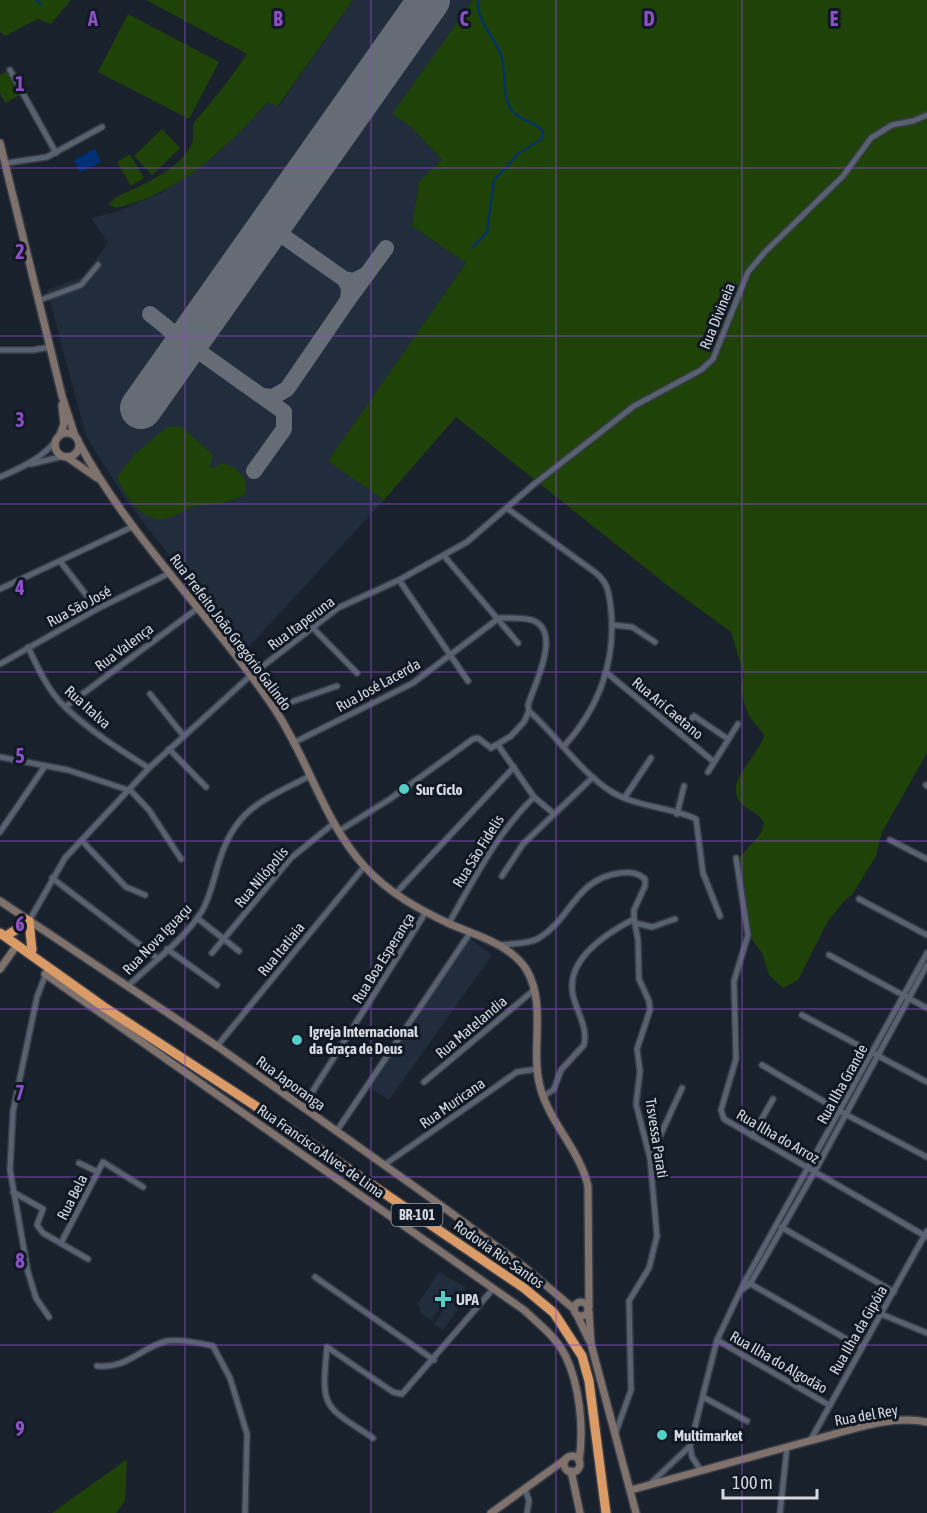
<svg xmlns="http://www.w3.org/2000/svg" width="927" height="1513" viewBox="0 0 927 1513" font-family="'Asap Condensed',sans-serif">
  <rect width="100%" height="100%" fill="#19212d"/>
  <!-- built -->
  <g fill="#212c3c">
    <path d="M353,0H473L393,114L411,127L442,160L419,181L412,226L466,263L329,461L384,500L244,652L126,500L86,436L47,290L83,277L108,243L91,218L116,212L163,192L215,156L268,103L279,106Z"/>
    <path d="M470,939L492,955L389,1100L370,1088Z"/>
    <path d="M439,1272L466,1287L464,1290L469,1294L443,1330L434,1324L444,1309L441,1307L431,1320L419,1311L421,1308L417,1305Z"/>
  </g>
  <!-- green -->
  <g fill="#1e4207">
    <path d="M0,0H71L51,24L38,19L5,36L0,31Z"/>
    <path d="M146,0H353L278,106L267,103C224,150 179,194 115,208L109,204L115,198C141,185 176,172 191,146C196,137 189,128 196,120C214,99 231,78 247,54Z"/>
    <path d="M473,0H927V753L882,832L876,856L852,895L845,900L828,921L798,980L783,988L769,975L762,953L750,937L739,858L761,833L764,824C759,810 744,811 738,799C727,778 760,755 764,735L749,716L744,703L741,687L744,675L731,632L672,589L456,417L384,500L328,461L466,263L412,226L419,181L442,160L411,127L392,114Z"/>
    <path d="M128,14L219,62L189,119L98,72Z"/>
    <path d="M7,71L20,95L5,103L0,93V75Z"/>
    <path d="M162,129L180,148L152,175L134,156Z"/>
    <path d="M130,154L144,178L131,186L117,162Z"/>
    <path d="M181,426L213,455L210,467L214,468L222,463L235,468L246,480L245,494C228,505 215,503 196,506C185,509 173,518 162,519C142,521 123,494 117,477L135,454L167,427Z"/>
    <path d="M127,1459L125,1501L116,1513H52Z"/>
  </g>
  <!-- water -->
  <path fill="#003177" d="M95,149L101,162L80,172L74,160Z"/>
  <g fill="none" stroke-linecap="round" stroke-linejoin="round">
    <!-- stream -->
    <g stroke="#003177" stroke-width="2">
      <path d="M36,0L41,4"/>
      <path d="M472,248L487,232L494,180L519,153L542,139L543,131C533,120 519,122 510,108C502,93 506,74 502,58C496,36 476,24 478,0"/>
    </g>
    <!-- taxiway -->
    <g stroke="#666c76" stroke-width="16">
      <path d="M283,236L344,279L349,287L348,300L367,274L354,281L344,279"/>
      <path d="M258,242L273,234L283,236L277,224L280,211"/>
      <path d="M367,274L386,248"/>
      <path d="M150,314C165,327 185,336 177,358"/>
      <path d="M190,350L201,353L194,341L197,329"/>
      <path d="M201,353L284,412V429L254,471"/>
      <path d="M263,396L273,397L287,389L348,300"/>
    </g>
    <!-- runway -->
    <path stroke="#666c76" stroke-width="42" d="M141,408L429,0"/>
    <!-- street casing -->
    <g stroke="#373c46" stroke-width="8">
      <g id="street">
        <path d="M10,70L56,153"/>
        <path d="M7,163L47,157L102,127"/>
        <path d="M40,300L81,285L98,265"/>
        <path d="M0,350H33L50,347"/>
        <path d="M31,464L64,456"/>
        <path d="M0,477C21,468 43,458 57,439"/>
        <path d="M508,509L596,573C609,584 609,594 611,610C616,661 599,708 564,746"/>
        <path d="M445,557L518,643"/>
        <path d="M60,561L97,609"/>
        <path d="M399,580L468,681"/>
        <path d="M0,589L134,526"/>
        <path d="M613,625L632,627L655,642"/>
        <path d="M312,627L357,673"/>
        <path d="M28,647C38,668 48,691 65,707C90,731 120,750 149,768"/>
        <path d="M0,664L97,609L170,573"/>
        <path d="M607,673L713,761"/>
        <path d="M150,694L183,735"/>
        <path d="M65,707L198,608"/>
        <path d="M274,708L337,686"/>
        <path d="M529,711C556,735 582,774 612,792C639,808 672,807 696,819L703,873L720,916"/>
        <path d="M679,733L694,716L728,739"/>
        <path d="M293,743L413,683L499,618C509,618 522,617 532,620C563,631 534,685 528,705L529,711L524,722L511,736L491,748L478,738L473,739L390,799L339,831"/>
        <path d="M498,745L534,797L553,813"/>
        <path d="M169,749L206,787"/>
        <path d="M0,757L68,770L131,791L149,810L181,859"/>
        <path d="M708,772L738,724"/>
        <path d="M926,785L927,786"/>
        <path d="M625,797L651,758"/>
        <path d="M677,814L684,786"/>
        <path d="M0,832L45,766"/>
        <path d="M890,840L927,859"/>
        <path d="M82,841L126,887L145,895"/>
        <path d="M736,858L748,935L734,981L736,1059L721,1110L724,1119L927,1237"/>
        <path d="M502,876L523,844L593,777"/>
        <path d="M52,878L157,958"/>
        <path d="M395,894L514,767"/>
        <path d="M859,899L927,935"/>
        <path d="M197,918L239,951"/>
        <path d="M29,921L65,858L149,768L250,676L338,608L399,580L467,542L533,485L634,406L701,370L713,359L748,272L765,252L843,176L871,138L892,125L913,121L927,115"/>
        <path d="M449,923C474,879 497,833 534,797"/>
        <path d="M635,923L652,927L675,919"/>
        <path d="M499,945C511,944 529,944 539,938C572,918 575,879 620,873C630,872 637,872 645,879V886L634,910V919L638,940L639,979L649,1001L650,1010L637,1049L640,1071L636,1104L650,1158L657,1236L649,1268L629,1301L631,1390L616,1432"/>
        <path d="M167,949L217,985"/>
        <path d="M212,953L291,858L334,823"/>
        <path d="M829,955L927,1008"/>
        <path d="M47,971L37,997L13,1111L10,1170L28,1272L36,1298L49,1317"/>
        <path d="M128,986C152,963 184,940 202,911C211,896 214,876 220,859C236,808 265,799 310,776"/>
        <path d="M802,1015L927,1082"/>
        <path d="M217,1046L364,867"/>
        <path d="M762,1065L845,1114L927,1157"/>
        <path d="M424,1082L534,990"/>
        <path d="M543,1097L554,1089L561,1070L584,1045C588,1027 577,1013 573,995C565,959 607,933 634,919"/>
        <path d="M302,1108L426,912"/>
        <path d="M336,1132L470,933"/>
        <path d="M752,1136L773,1099"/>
        <path d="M650,1158L682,1088"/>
        <path d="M79,1163L98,1172"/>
        <path d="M384,1165L517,1072L538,1069"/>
        <path d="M13,1192L43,1209L37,1225L43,1233L88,1259"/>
        <path d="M781,1227L894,1292"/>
        <path d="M61,1243L103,1162L143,1187"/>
        <path d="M315,1277L434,1360"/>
        <path d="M749,1283L862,1348"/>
        <path d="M743,1289L750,1284L815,1171L927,965"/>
        <path d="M881,1314L927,1333"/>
        <path d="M717,1340L829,1405"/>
        <path d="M97,1366C128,1369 141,1347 167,1341C178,1339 201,1343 213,1346L230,1378L247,1434L245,1513"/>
        <path d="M703,1397L747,1421"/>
        <path d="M373,1438C323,1405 321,1409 327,1347L393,1392L402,1394L493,1289"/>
        <path d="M810,1441L927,1231"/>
        <path d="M690,1446L692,1457L700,1469"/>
        <path d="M651,1483L690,1446L717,1340L745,1281L927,953"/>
        <path d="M525,1488L529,1501L527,1513"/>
        <path d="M780,1513L787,1447"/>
      </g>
    </g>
    <!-- secondary casing -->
    <g stroke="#373c46" stroke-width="10">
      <g id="secondary">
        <path d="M0,143L62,396L75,436"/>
        <circle cx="67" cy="445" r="12"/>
        <path d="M60,435L64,424L62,405"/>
        <path d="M79,443C131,540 213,617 274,708C308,758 323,821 365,867C389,893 418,909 450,924C475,935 510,944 526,969C548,1005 529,1051 541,1090C551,1124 580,1151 588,1186L589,1307"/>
        <path d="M67,457L97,478"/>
        <path d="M0,901L217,1046L446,1209L523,1266L574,1309"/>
        <path d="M0,969L17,945"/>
        <path d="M45,974L524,1310C539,1324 556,1337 565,1355C580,1385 584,1429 579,1461"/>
        <circle cx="581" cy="1309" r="7"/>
        <path d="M589,1312L591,1344L636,1513"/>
        <path d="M577,1315L589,1340"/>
        <circle cx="572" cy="1464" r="8"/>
        <path d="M571,1471L580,1513"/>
        <path d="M631,1490C691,1473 750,1457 809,1441C846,1432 889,1414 927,1422"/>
        <path d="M491,1513L566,1459"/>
      </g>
    </g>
    <!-- highway casing -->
    <g stroke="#373c46" stroke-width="12">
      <g id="highway">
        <path d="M29,921L32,950"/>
        <path d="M0,933L104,1007L251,1103L524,1288L554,1313L582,1356L589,1381L606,1513"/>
        <path d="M9,934L19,928L25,919"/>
      </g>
    </g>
    <!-- street -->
    <use href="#street" stroke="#58616f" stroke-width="5"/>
    <!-- secondary -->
    <use href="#secondary" stroke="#7f726c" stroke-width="7"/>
    <!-- highway -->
    <use href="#highway" stroke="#da9b66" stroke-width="9"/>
  </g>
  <!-- grid -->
  <path fill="none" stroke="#8d4fc6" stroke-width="1.5" stroke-opacity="0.55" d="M185,0V1513M371,0V1513M556,0V1513M742,0V1513M0,168H927M0,336H927M0,504H927M0,672H927M0,841H927M0,1009H927M0,1177H927M0,1345H927"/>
  <!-- markers -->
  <g fill="#55cec6" stroke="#101823" stroke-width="2">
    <circle cx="404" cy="789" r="6"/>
    <circle cx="297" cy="1040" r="6"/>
    <path d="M440 1290h6v6h6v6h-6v6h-6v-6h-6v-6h6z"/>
    <circle cx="662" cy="1435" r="6"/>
  </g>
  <g text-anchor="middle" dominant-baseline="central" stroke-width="6" stroke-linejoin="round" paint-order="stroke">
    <!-- shield labels -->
    <rect fill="#101823" stroke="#999fa8" stroke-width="1.5" x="391.5" y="1204" width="51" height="22" rx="4.5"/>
    <g font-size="14" font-weight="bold" fill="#d4d9e1">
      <text x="417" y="1215">BR-101</text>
    </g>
    <!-- street labels -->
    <g font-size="15" fill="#d4d9e1" stroke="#101823">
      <text transform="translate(717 316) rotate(-68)">Rua Divineia</text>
      <text transform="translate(79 606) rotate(-28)">Rua São José</text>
      <text transform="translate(301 623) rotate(-37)">Rua Itaperuna</text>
      <text transform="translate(231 632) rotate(53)">Rua Prefeito João Gregório Galindo</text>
      <text transform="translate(124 647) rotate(-37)">Rua Valença</text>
      <text transform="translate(378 685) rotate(-29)">Rua José Lacerda</text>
      <text transform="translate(88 707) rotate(42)">Rua Italva</text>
      <text transform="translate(668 708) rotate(40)">Rua Ari Caetano</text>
      <text transform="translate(478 851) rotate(-58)">Rua São Fidelis</text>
      <text transform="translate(261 877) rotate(-50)">Rua Nilópolis</text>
      <text transform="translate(157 939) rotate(-46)">Rua Nova Iguaçu</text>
      <text transform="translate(281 949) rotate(-51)">Rua Itatiaia</text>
      <text transform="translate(383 958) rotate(-58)">Rua Boa Esperança</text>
      <text transform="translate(471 1027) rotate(-40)">Rua Matelandia</text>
      <text transform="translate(291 1083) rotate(36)">Rua Japoranga</text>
      <text transform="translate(842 1084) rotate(-61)">Rua Ilha Grande</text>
      <text transform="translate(452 1103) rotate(-35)">Rua Muricana</text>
      <text transform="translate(778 1136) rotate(30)">Rua Ilha do Arroz</text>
      <text transform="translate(657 1138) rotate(81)">Trsvessa Parati</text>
      <text transform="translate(321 1151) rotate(35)">Rua Francisco Alves de Lima</text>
      <text transform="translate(72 1197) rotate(-63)">Rua Bela</text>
      <text transform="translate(499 1254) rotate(35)">Rodovia Rio-Santos</text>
      <text transform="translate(858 1330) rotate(-60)">Rua Ilha da Gipóia</text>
      <text transform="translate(779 1362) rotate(30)">Rua Ilha do Algodão</text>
      <text transform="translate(866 1415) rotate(-10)">Rua del Rey</text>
    </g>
    <!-- poi labels -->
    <g font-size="15" font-weight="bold" fill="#d4d9e1" stroke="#101823" text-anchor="start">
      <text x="416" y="789">Sur Ciclo</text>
      <text x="309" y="1031">Igreja Internacional<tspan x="309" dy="17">da Graça de Deus</tspan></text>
      <text x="456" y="1299">UPA</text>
      <text x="674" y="1435">Multimarket</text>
    </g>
  </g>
  <g font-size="20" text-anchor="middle" font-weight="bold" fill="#8d4fc6" stroke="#101823" stroke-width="6" stroke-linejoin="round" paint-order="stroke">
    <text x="93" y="26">A</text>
    <text x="278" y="26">B</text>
    <text x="464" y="26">C</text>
    <text x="649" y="26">D</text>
    <text x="834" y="26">E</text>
    <text x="20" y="91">1</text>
    <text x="20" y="259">2</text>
    <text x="20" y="427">3</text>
    <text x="20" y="595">4</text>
    <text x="20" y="763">5</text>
    <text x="20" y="931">6</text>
    <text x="20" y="1100">7</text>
    <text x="20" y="1268">8</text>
    <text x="20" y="1436">9</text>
  </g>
  <!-- scale -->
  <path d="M723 1489v9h94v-9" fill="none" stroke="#d4d9e1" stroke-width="3"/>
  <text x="732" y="1489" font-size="18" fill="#d4d9e1" stroke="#101823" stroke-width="4.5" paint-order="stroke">100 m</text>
</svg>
